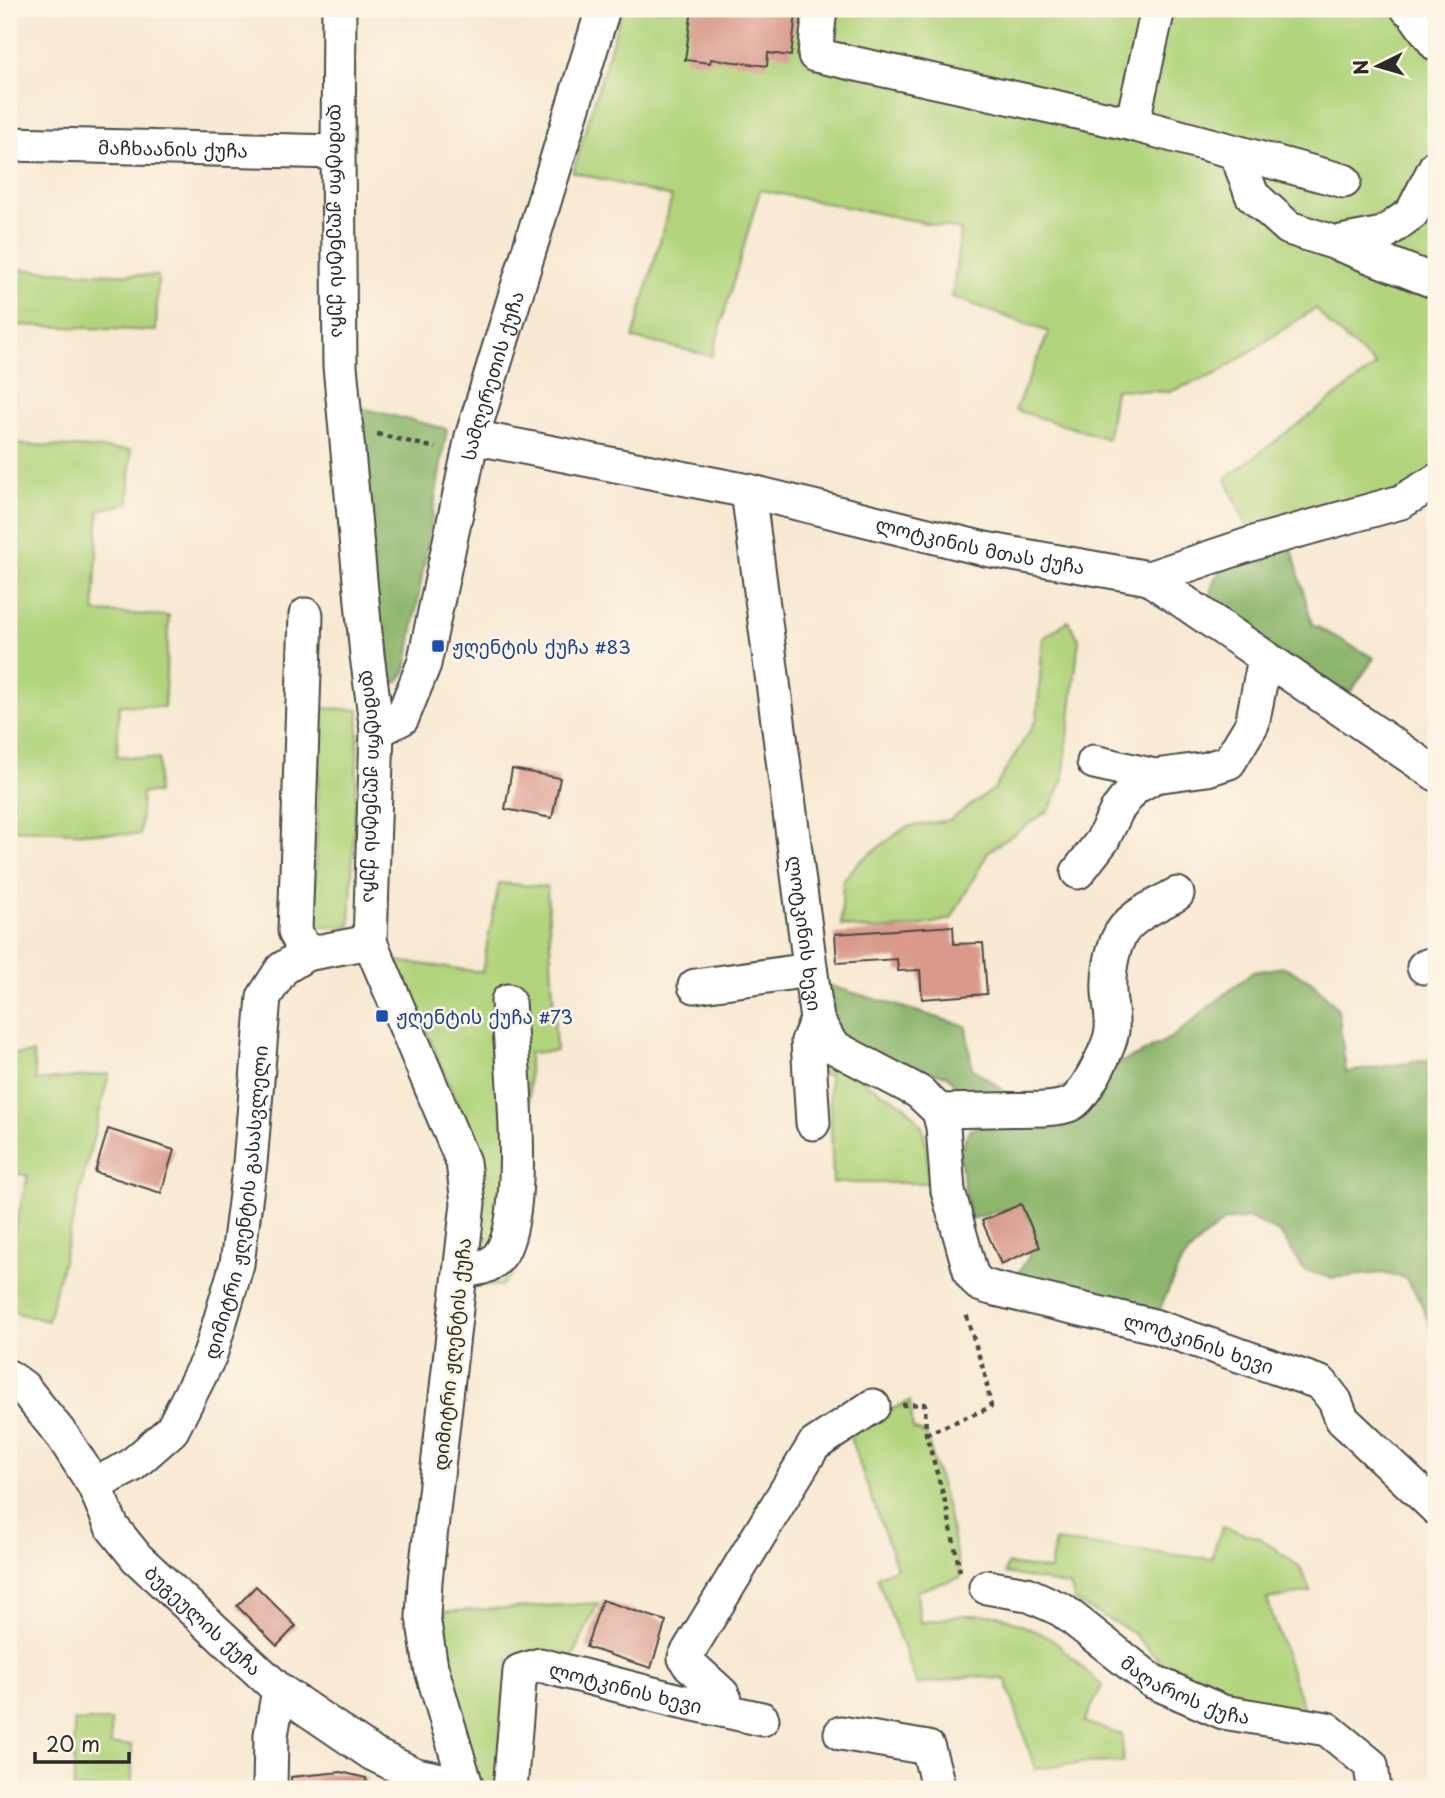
<svg xmlns="http://www.w3.org/2000/svg" width="1445" height="1798" viewBox="0 0 1445 1798" font-family="'Playpen Sans','Noto Sans Georgian',sans-serif">
  <rect width="100%" height="100%" fill="#fcf5e5"/>
  <filter id="ink" filterUnits="userSpaceOnUse"><feTurbulence type="fractalNoise" baseFrequency=".0143" numOctaves="2"/><feDisplacementMap in="SourceGraphic" scale="14" xChannelSelector="R" yChannelSelector="G"/><feConvolveMatrix kernelMatrix="1 2 1 2 8 2 1 2 1" color-interpolation-filters="sRGB"/></filter>
  <filter id="wash" filterUnits="userSpaceOnUse"><feTurbulence type="fractalNoise" baseFrequency=".00686" numOctaves="4" result="noise"/><feDisplacementMap in="SourceGraphic" scale="28" xChannelSelector="R" yChannelSelector="G"/><feGaussianBlur stdDeviation="1.57" result="paint"/><feColorMatrix in="noise" values="0 0 0 0 0 0 0 0 0 0 0 0 0 0 0 0 0 1.4 0 .05"/><feComposite in="paint" operator="in"/></filter>
  <g filter="url(#wash)">
    <rect width="100%" height="100%" fill="#f8e9d2"/>
    <!-- green -->
    <g fill="#b1d47c" stroke="#6e8054" stroke-width="2">
      <path d="M622,9H1436V467L1390,499L1250,535L1226,478L1376,366L1327,322L1316,308L1216,374L1169,392L1115,389L1108,439L1015,410L1049,332L952,297L961,230L760,190L712,356L633,338L672,197L573,172Z"/>
      <path d="M9,269L158,276L156,331L17,325L11,444L131,450L129,503L99,510L94,612L169,616L164,707L119,705L117,756L159,759L157,793H142L140,835L9,829Z"/>
      <path d="M1068,621L1079,639L1063,781L1049,810L989,851L951,919C914,928 878,934 841,925L843,880L859,862L906,827L950,820L994,789L1037,719L1043,638Z"/>
      <path d="M321,708L359,710L350,927L313,926Z"/>
      <path d="M499,883L547,887L556,1051L529,1053L530,1193L513,1274L501,1286L475,1285L480,1194L470,1133L396,961L482,972Z"/>
      <path d="M822,1047L869,1085L904,1105L921,1124L927,1146L928,1183H833L829,1075H822Z"/>
      <path d="M33,1053L36,1081L109,1074L48,1321L9,1311V1252L28,1176L9,1171V1055Z"/>
      <path d="M910,1401L913,1429L926,1434L946,1505L961,1577L917,1591L920,1623L963,1615H999L1051,1638L1102,1686L1084,1722L1122,1735L1123,1762L1081,1763L1035,1769L1006,1680L973,1676L917,1685L877,1577L897,1568L847,1429Z"/>
      <path d="M1222,1527L1260,1538L1300,1567L1311,1592L1267,1599L1306,1716L1199,1691L1161,1662L1131,1631L1076,1602L1070,1586L1005,1573L1008,1564L1050,1570L1055,1541L1211,1559Z"/>
      <path d="M598,1603L570,1663L539,1652L509,1657L498,1789H476L442,1674L438,1612Z"/>
      <path d="M74,1721H111V1745H132V1784H158V1789H74Z"/>
    </g>
    <!-- forest -->
    <g fill="#8cb66c" stroke="#5c704c" stroke-width="2">
      <path d="M357,407L447,429L406,670L398,682L384,684Z"/>
      <path d="M1290,541L1312,624L1374,658L1343,703L1214,606C1213,601 1211,595 1212,589C1213,560 1267,549 1290,541Z"/>
      <path d="M1284,967L1311,981L1338,1009L1346,1072L1436,1059V1342L1419,1298L1405,1278L1381,1273L1331,1278L1304,1270L1281,1234L1250,1218L1224,1221L1200,1241L1181,1262L1157,1315L1016,1277L1029,1256L1026,1213L1008,1209L970,1219L959,1153L969,1130L977,1127L968,1100L947,1075L920,1071L841,1042L833,1020L827,985L966,1026L972,1068L1009,1094L1040,1097L1138,1055L1174,1036L1252,972Z"/>
    </g>
    <g id="blocks">
      <!-- building -->
      <g fill="#d99a8c">
        <path d="M692,9H758L796,14L791,56L768,53L767,66L711,59L710,63L685,60Z"/>
        <path d="M512,769L560,778L552,818L505,809Z"/>
        <path d="M953,926L954,944L983,943L987,994L922,999L920,970L898,971L897,959L837,963L835,934Z"/>
        <path d="M108,1129L174,1150L161,1193L95,1172Z"/>
        <path d="M1021,1204L1040,1247L1001,1264L982,1221Z"/>
        <path d="M256,1586L296,1626L277,1646L237,1606Z"/>
        <path d="M602,1600L666,1621L651,1668L586,1647Z"/>
        <path d="M341,1772L366,1778L367,1789H292L291,1777Z"/>
      </g>
    </g>
  </g>
  <g filter="url(#ink)">
    <use href="#blocks" fill-opacity="0" stroke="#4a4844" stroke-width="2"/>
    <g fill="none" stroke-linecap="round" stroke-linejoin="round">
      <!-- minor casing -->
      <g stroke="#4a4844" stroke-width="37">
        <g id="minor">
          <path id="s1" d="M339,9L338,152L340,366L367,655L377,731L370,942L463,1162L468,1203L425,1581L423,1617L431,1667L467,1789"/>
          <path d="M820,9L815,55L1132,124L1344,181"/>
          <path d="M1408,9L1411,10L1436,44"/>
          <path d="M1132,124L1158,9"/>
          <path id="s2" d="M9,144L338,152"/>
          <path d="M1236,152L1252,195L1289,228L1336,243L1383,234L1412,213L1436,166"/>
          <path d="M1336,243L1436,282"/>
          <path id="s3" d="M472,437L748,491L985,549L1149,578L1436,774"/>
          <path id="s4" d="M748,491L817,1020L832,1046L919,1092L939,1111L943,1127L948,1191L971,1274L979,1284L991,1288L1154,1326L1321,1383L1335,1401L1342,1419L1436,1508"/>
          <path d="M1149,578L1260,541L1401,502L1436,481"/>
          <path d="M306,615L295,931L306,954"/>
          <path id="s5" d="M377,731L402,718L424,664L472,437L603,9"/>
          <path d="M1094,762L1155,776"/>
          <path d="M1078,872L1102,841L1117,810L1134,788L1155,776L1207,769L1229,762L1252,724L1265,658"/>
          <path d="M1424,967L1436,963"/>
          <path d="M695,986L810,970"/>
          <path d="M939,1111L1044,1109C1054,1108 1067,1108 1075,1101C1088,1089 1110,1047 1112,1030C1113,1017 1110,1005 1109,992C1108,976 1111,954 1118,939C1128,916 1156,906 1177,894"/>
          <path d="M813,1123L808,1041L817,1020"/>
          <path d="M461,1270C475,1269 489,1269 499,1256C530,1217 511,1055 508,1001"/>
          <path id="s6" d="M9,1377L23,1387L64,1438L94,1485L112,1527L137,1558L279,1690L373,1754L416,1775L466,1785"/>
          <path id="s7" d="M94,1485L131,1466L172,1430L210,1355L237,1264L250,1163L264,997L282,969L306,954L370,942"/>
          <path id="s8" d="M986,1587L1027,1594L1062,1610L1152,1681L1223,1712L1327,1729L1371,1765L1374,1789"/>
          <path d="M724,1710L725,1700L722,1694L688,1663L685,1658L688,1652L814,1445L873,1406"/>
          <path d="M841,1733L928,1748L939,1789"/>
          <path d="M270,1789L271,1735L279,1690"/>
          <path id="s9" d="M510,1789L520,1671L540,1665L676,1700L762,1719"/>
        </g>
      </g>
      <!-- path -->
      <g stroke="#4a4844" stroke-width="4.5" stroke-dasharray="5 5" stroke-linecap="butt">
        <path d="M377,434L436,448"/>
        <path d="M902,1405L925,1404L926,1434L946,1505L960,1571"/>
        <path d="M926,1434L991,1407L985,1375L966,1314"/>
      </g>
      <!-- minor -->
      <use href="#minor" stroke="#fff" stroke-width="33"/>
    </g>
  </g>
  <!-- markers -->
  <g fill="#1a4fb4" stroke="#fcf5e5" stroke-width="2.5">
    <rect x="431" y="639" width="14" height="14" rx="3.5"/>
    <rect x="375" y="1009" width="14" height="14" rx="3.5"/>
  </g>
  <g text-anchor="middle" dominant-baseline="central" stroke-width="5" stroke-linejoin="round" paint-order="stroke">
    <!-- street labels -->
    <g font-size="19" fill="#2b2b2b" stroke="#fcf5e5">
      <text stroke="none"><textPath href="#s2" startOffset="164">მაჩხაანის ქუჩა</textPath></text>
      <text stroke="none"><textPath href="#s1" startOffset="212">დიმიტრი ჟღენტის ქუჩა</textPath></text>
      <text stroke="none"><textPath href="#s5" startOffset="383">სამღერეთის ქუჩა</textPath></text>
      <text stroke="none"><textPath href="#s3" startOffset="520">ლოტკინის მთას ქუჩა</textPath></text>
      <text stroke="none"><textPath href="#s1" startOffset="779">დიმიტრი ჟღენტის ქუჩა</textPath></text>
      <text stroke="none"><textPath href="#s4" startOffset="446">ლოტკინის ხევი</textPath></text>
      <text stroke="none"><textPath href="#s7" startOffset="336">დიმიტრი ჟღენტის გასასვლელი</textPath></text>
      <text stroke="none"><textPath href="#s4" startOffset="1097">ლოტკინის ხევი</textPath></text>
      <text transform="translate(451 1354) rotate(-84)">დიმიტრი ჟღენტის ქუჩა</text>
      <text stroke="none"><textPath href="#s6" startOffset="315">ბუგეულის ქუჩა</textPath></text>
      <text stroke="none"><textPath href="#s8" startOffset="229">მაღაროს ქუჩა</textPath></text>
      <text stroke="none"><textPath href="#s9" startOffset="228">ლოტკინის ხევი</textPath></text>
    </g>
    <!-- transit labels -->
    <g font-size="19" fill="#164399" stroke="#fcf5e5" text-anchor="start">
      <text x="452" y="646">ჟღენტის ქუჩა #83</text>
      <text x="396" y="1016">ჟღენტის ქუჩა #73</text>
    </g>
  </g>
  <!-- margin -->
  <rect width="1445" height="1798" fill="none" stroke="#fcf5e5" stroke-width="35"/>
  <!-- north arrow -->
  <g transform="translate(1378 66) rotate(265)" stroke="#fcf5e5" stroke-width="5" paint-order="stroke">
  <path d="M0-5L12 26L0 18L-12 26Z" fill="#2b2b2b"/>
  <text y="-10" font-size="19" font-weight="bold" text-anchor="middle" fill="#2b2b2b">N</text>
  </g>
  <!-- scale -->
  <path d="M35 1752v10h94v-10" fill="none" stroke="#2b2b2b" stroke-width="3.5"/>
  <text x="46" y="1752" font-size="21" fill="#2b2b2b" stroke="#fcf5e5" stroke-width="5" paint-order="stroke">20 m</text>
</svg>
